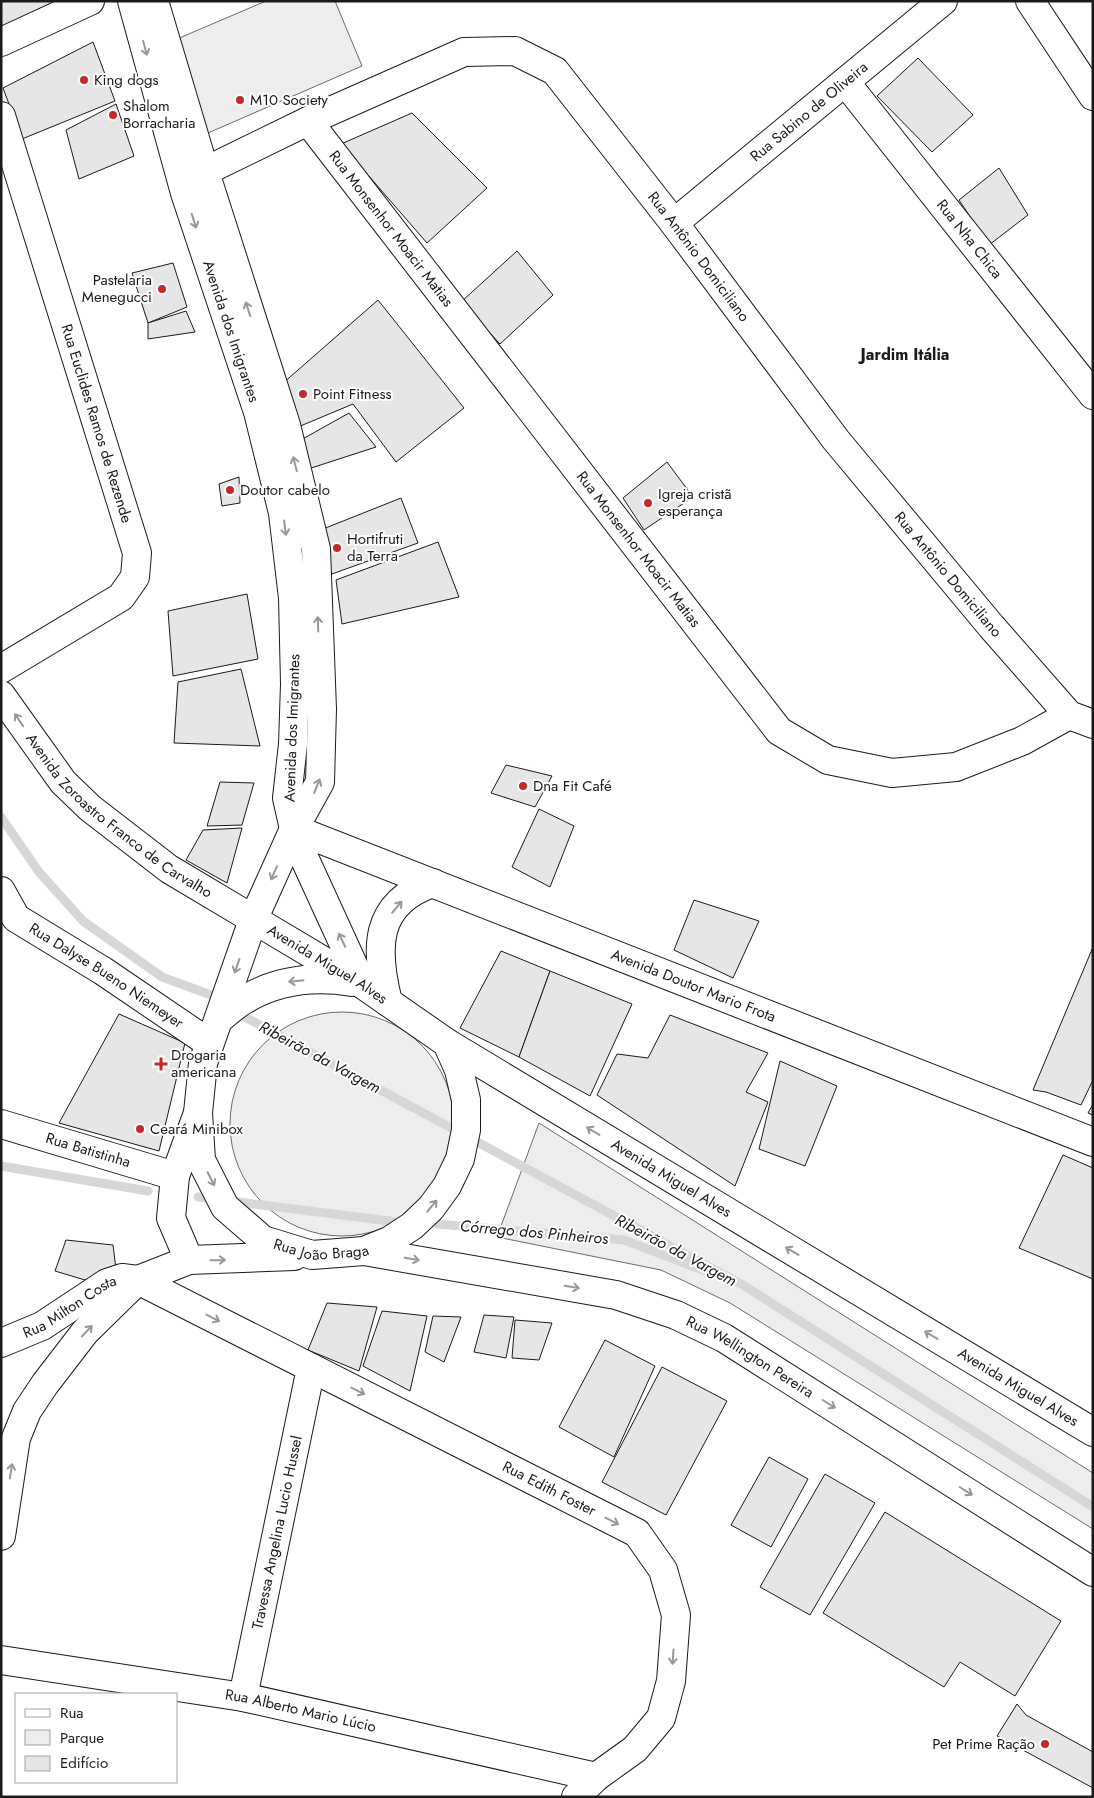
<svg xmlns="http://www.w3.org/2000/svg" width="1094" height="1798" viewBox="0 0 1094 1798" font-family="Jost,sans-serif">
  <rect width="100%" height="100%" fill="#fff"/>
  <!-- green -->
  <g fill="#ededed" stroke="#6a6a6a">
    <path d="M266,1H335L362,66L208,133L170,42Z"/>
    <circle cx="342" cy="1124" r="112"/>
    <path d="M539,1123L1093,1473V1529L730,1303L661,1270L497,1237Z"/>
  </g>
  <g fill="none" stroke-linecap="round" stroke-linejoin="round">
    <!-- stream -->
    <g stroke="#d7d7d7" stroke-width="9">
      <path d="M1,817L39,872L83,921L162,977L211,995"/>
      <path d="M245,1017L743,1285L1093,1507"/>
      <path d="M1,1166L148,1191"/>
      <path d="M198,1197L215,1199"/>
      <path d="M230,1201L397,1222"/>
      <path d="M437,1224L624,1240L708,1272"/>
    </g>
  </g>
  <!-- building -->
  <g fill="#e6e6e6" stroke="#1a1a1a">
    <path d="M1,1H91L95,11L1,55Z"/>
    <path d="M93,42L115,101L22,139L3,88Z"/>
    <path d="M918,58L973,115L932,152L877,96Z"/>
    <path d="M116,104L134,156L79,179L66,130Z"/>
    <path d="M412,113L487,188L427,243L341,144Z"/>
    <path d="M999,168L1028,215L989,245L959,200Z"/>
    <path d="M517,251L553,295L500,344L461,302Z"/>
    <path d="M173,263L187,307L148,323L132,273Z"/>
    <path d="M378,300L464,408L396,462L353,404L298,427L282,384Z"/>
    <path d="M186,311L195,332L148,339V323Z"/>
    <path d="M349,413L376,447L305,470L299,441Z"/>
    <path d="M667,462L693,497L644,530L623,498Z"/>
    <path d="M239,477L240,503L222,506L219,484Z"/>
    <path d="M401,498L418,543L332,574L318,531Z"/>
    <path d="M438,542L459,597L342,624L336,580Z"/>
    <path d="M247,594L258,659L173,676L168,611Z"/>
    <path d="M241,669L260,746L174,743L178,682Z"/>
    <path d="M506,765L552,776L535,807L491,793Z"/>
    <path d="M220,782L254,783L242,825L207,826Z"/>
    <path d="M539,809L574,826L550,887L512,867Z"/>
    <path d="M242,828L227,883L186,860L203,830Z"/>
    <path d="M694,900L759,921L733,978L674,950Z"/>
    <path d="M1093,947V1080L1081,1105L1046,1092L1033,1090Z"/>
    <path d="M501,951L550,971L519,1057L460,1028Z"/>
    <path d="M550,971L632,1004L590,1096L519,1057Z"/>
    <path d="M119,1014L185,1043L159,1151L59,1123Z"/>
    <path d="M670,1015L768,1053L746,1092L768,1102L735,1186L597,1095L617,1054L648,1058Z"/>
    <path d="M780,1061L837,1086L805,1166L759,1149Z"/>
    <path d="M1093,1104V1115L1088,1113Z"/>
    <path d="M1063,1155L1093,1168V1279L1019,1248Z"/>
    <path d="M66,1240L113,1245L116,1269L85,1280L55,1271Z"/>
    <path d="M327,1303L377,1307L359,1371L308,1350Z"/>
    <path d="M382,1311L427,1316L410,1391L363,1366Z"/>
    <path d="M484,1315L514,1317L506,1358L474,1352Z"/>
    <path d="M433,1316L461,1317L444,1362L425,1352Z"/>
    <path d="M515,1320L552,1323L539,1360L512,1358Z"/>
    <path d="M605,1340L655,1366L614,1457L559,1427Z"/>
    <path d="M662,1367L727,1401L666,1515L602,1482Z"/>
    <path d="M769,1457L808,1479L771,1547L731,1525Z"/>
    <path d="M825,1474L875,1503L810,1615L760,1587Z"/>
    <path d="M885,1512L1061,1621L1015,1696L960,1662L944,1687L823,1613Z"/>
    <path d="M1017,1704L1026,1715L1093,1752V1788L997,1736Z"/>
  </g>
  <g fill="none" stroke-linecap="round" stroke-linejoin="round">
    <!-- street casing -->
    <g stroke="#1a1a1a" stroke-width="30">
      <g id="street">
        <path d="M1030,1L1093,96"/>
        <path d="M1,42L90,1"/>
        <path id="s1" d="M846,83L1093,395"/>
        <path id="s2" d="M1,116L137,553L135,577L121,597L1,669"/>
        <path id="s3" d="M308,121L779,731L828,760L892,773L956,767L1022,741L1069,715"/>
        <path id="s4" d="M185,181L308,121L464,52L515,51L555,71L674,223L836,440L991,626L1069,715L1093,724"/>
        <path id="s5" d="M674,223L943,1"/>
        <path id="s6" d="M294,829L1093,1142"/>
        <path id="s7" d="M1,1124L175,1176"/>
        <path d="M189,1260L171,1218L175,1176L198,1113"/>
        <path id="s8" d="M1,1343L42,1326L107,1283L122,1278L138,1280"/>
        <path id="s9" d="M1,1660L243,1697L596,1777"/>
        <path id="s10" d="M243,1697L311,1368"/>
      </g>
    </g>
    <!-- secondary casing -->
    <g stroke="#1a1a1a" stroke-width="30">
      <g id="secondary">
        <path id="s11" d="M132,1L185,193L258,412L283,513L293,598L295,684L293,744L287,798L294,829L302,853L362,984"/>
        <path id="s12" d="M154,1L205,172L286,425L316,549L322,709L320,782L294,829L253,920L203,1063L198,1113L201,1160L225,1207L263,1240L312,1255L364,1251L389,1241L412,1226L431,1208L447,1186L460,1159L466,1130V1100L459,1070L447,1043"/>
        <path id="s13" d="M1,695L63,782L90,808L169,869L362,984L447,1043L1093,1432"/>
        <path id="s14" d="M1,891L16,918L103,971L209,1043"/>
        <path d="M388,1002C375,950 373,903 433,883"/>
        <path d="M219,1019C227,1013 235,1005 244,1000C277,980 315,976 352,982"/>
        <path id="s15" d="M364,1251L616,1295L676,1315L724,1338L1093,1572"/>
        <path id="s16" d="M138,1280L637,1533L663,1570L676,1615L671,1681L661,1718L635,1749L596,1777L576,1797"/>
        <path d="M1,1536L16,1438L27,1411L45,1384L85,1332L138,1280L189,1260L294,1256"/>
      </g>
    </g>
    <!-- street -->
    <use href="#street" stroke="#fff" stroke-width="28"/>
    <!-- secondary -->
    <use href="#secondary" stroke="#fff" stroke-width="28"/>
  </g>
  <!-- one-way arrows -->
  <defs><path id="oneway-shaft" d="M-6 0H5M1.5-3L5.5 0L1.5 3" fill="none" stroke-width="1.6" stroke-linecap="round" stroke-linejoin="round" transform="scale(1.25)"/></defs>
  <g stroke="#989898">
    <use href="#oneway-shaft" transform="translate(145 48) rotate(75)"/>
    <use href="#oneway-shaft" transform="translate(194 221) rotate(72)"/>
    <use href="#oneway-shaft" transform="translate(248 309) rotate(-108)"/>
    <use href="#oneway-shaft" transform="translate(295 464) rotate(-104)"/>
    <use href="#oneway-shaft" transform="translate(285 528) rotate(83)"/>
    <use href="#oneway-shaft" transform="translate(318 624) rotate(-92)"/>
    <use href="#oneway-shaft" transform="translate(19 720) rotate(-124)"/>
    <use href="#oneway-shaft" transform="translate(317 786) rotate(-68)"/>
    <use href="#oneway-shaft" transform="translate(274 873) rotate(114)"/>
    <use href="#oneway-shaft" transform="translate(397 907) rotate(-50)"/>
    <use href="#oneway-shaft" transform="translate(342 940) rotate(-115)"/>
    <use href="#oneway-shaft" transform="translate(237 966) rotate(109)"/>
    <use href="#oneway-shaft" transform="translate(296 981) rotate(174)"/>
    <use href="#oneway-shaft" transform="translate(593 1131) rotate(-149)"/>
    <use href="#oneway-shaft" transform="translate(211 1179) rotate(63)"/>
    <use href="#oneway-shaft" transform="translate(432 1206) rotate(-50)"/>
    <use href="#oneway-shaft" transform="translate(792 1251) rotate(-149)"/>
    <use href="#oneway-shaft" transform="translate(412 1259) rotate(10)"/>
    <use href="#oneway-shaft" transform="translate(218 1260) rotate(-1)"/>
    <use href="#oneway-shaft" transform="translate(572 1287) rotate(10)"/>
    <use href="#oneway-shaft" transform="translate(213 1318) rotate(27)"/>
    <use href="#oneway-shaft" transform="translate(87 1331) rotate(-47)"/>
    <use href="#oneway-shaft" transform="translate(931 1335) rotate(-149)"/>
    <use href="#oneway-shaft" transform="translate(358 1391) rotate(27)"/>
    <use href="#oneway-shaft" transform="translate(829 1404) rotate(32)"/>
    <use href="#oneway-shaft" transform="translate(11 1471) rotate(-81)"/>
    <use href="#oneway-shaft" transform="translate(966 1491) rotate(32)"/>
    <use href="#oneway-shaft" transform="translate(612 1521) rotate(27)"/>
    <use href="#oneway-shaft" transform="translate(673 1657) rotate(94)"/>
  </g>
  <!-- markers -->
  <g fill="#c62828" stroke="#fff" stroke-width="2">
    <circle cx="84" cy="80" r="5"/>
    <circle cx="240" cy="100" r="5"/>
    <circle cx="113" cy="115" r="5"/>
    <circle cx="162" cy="289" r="5"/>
    <circle cx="303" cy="394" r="5"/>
    <circle cx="230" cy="490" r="5"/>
    <circle cx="648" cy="503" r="5"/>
    <circle cx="337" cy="548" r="5"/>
    <circle cx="523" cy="786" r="5"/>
    <path d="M158.5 1056.5h5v5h5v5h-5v5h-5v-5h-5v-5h5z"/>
    <circle cx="140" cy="1129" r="5"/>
    <circle cx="1045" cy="1744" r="5"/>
  </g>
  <g text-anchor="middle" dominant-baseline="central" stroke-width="4" stroke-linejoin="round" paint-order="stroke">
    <!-- poi labels -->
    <g font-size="15" fill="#1a1a1a" stroke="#fff" text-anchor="start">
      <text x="94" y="80">King dogs</text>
      <text x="250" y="100">M10 Society</text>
      <text x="123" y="106">Shalom<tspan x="123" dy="17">Borracharia</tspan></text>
      <text x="152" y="280" text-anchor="end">Pastelaria<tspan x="152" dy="17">Menegucci</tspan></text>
      <text x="313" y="394">Point Fitness</text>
      <text x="240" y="490">Doutor cabelo</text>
      <text x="658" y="494">Igreja cristã<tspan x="658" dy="17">esperança</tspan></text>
      <text x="347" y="539">Hortifruti<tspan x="347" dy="17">da Terra</tspan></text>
      <text x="533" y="786">Dna Fit Café</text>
      <text x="171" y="1055">Drogaria<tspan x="171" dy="17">americana</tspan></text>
      <text x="150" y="1129">Ceará Minibox</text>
      <text x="1035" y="1744" text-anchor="end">Pet Prime Ração</text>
    </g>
    <!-- street labels -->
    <g font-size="15" fill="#1a1a1a" stroke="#fff">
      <text stroke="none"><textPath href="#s5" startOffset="175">Rua Sabino de Oliveira</textPath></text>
      <text stroke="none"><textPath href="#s3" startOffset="136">Rua Monsenhor Moacir Matias</textPath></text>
      <text stroke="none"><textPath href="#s1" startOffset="199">Rua Nha Chica</textPath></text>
      <text stroke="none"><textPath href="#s4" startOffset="638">Rua Antônio Domiciliano</textPath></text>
      <text stroke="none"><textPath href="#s11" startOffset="345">Avenida dos Imigrantes</textPath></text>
      <text stroke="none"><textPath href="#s2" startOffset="322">Rua Euclides Ramos de Rezende</textPath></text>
      <text stroke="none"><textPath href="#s3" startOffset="541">Rua Monsenhor Moacir Matias</textPath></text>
      <text stroke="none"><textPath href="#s4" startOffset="1042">Rua Antônio Domiciliano</textPath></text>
      <text transform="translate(292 728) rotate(-88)">Avenida dos Imigrantes</text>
      <text stroke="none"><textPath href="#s13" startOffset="171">Avenida Zoroastro Franco de Carvalho</textPath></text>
      <text stroke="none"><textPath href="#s13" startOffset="429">Avenida Miguel Alves</textPath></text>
      <text stroke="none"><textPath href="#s14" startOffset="138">Rua Dalyse Bueno Niemeyer</textPath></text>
      <text stroke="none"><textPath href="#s6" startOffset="429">Avenida Doutor Mario Frota</textPath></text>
      <text stroke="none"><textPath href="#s7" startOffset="91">Rua Batistinha</textPath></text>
      <text stroke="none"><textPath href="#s13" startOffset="834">Avenida Miguel Alves</textPath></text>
      <text stroke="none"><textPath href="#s12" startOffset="1370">Rua João Braga</textPath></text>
      <text stroke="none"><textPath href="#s8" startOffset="78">Rua Milton Costa</textPath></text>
      <text stroke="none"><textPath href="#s15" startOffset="404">Rua Wellington Pereira</textPath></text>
      <text stroke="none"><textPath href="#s13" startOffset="1239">Avenida Miguel Alves</textPath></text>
      <text stroke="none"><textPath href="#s16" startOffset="461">Rua Edith Foster</textPath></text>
      <text stroke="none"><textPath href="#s10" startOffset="168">Travessa Angelina Lucio Hussel</textPath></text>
      <text stroke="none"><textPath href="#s9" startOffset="304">Rua Alberto Mario Lúcio</textPath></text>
    </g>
    <!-- neighbourhood labels -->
    <g font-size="16" font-weight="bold" fill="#1a1a1a" stroke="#fff">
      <text x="905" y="354">Jardim Itália</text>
    </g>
    <!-- water labels -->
    <g font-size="16" font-style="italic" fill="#1a1a1a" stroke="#fff">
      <text transform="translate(320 1057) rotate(28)">Ribeirão da Vargem</text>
      <text transform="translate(534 1232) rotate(5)">Córrego dos Pinheiros</text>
      <text transform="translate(676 1250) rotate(28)">Ribeirão da Vargem</text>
    </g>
  </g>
  <!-- border -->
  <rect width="1094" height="1798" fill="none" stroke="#1a1a1a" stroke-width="5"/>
  <!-- legend -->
  <rect x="15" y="1693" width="162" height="90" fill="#ffffff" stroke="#a3a3a3"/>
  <rect x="25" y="1709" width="25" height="8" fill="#ffffff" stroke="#a3a3a3"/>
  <text x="60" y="1718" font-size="15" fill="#1a1a1a">Rua</text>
  <rect x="25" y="1730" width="25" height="15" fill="#ededed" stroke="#a3a3a3"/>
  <text x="60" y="1743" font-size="15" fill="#1a1a1a">Parque</text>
  <rect x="25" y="1756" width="25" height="15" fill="#e6e6e6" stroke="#a3a3a3"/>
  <text x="60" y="1768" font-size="15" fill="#1a1a1a">Edifício</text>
</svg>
